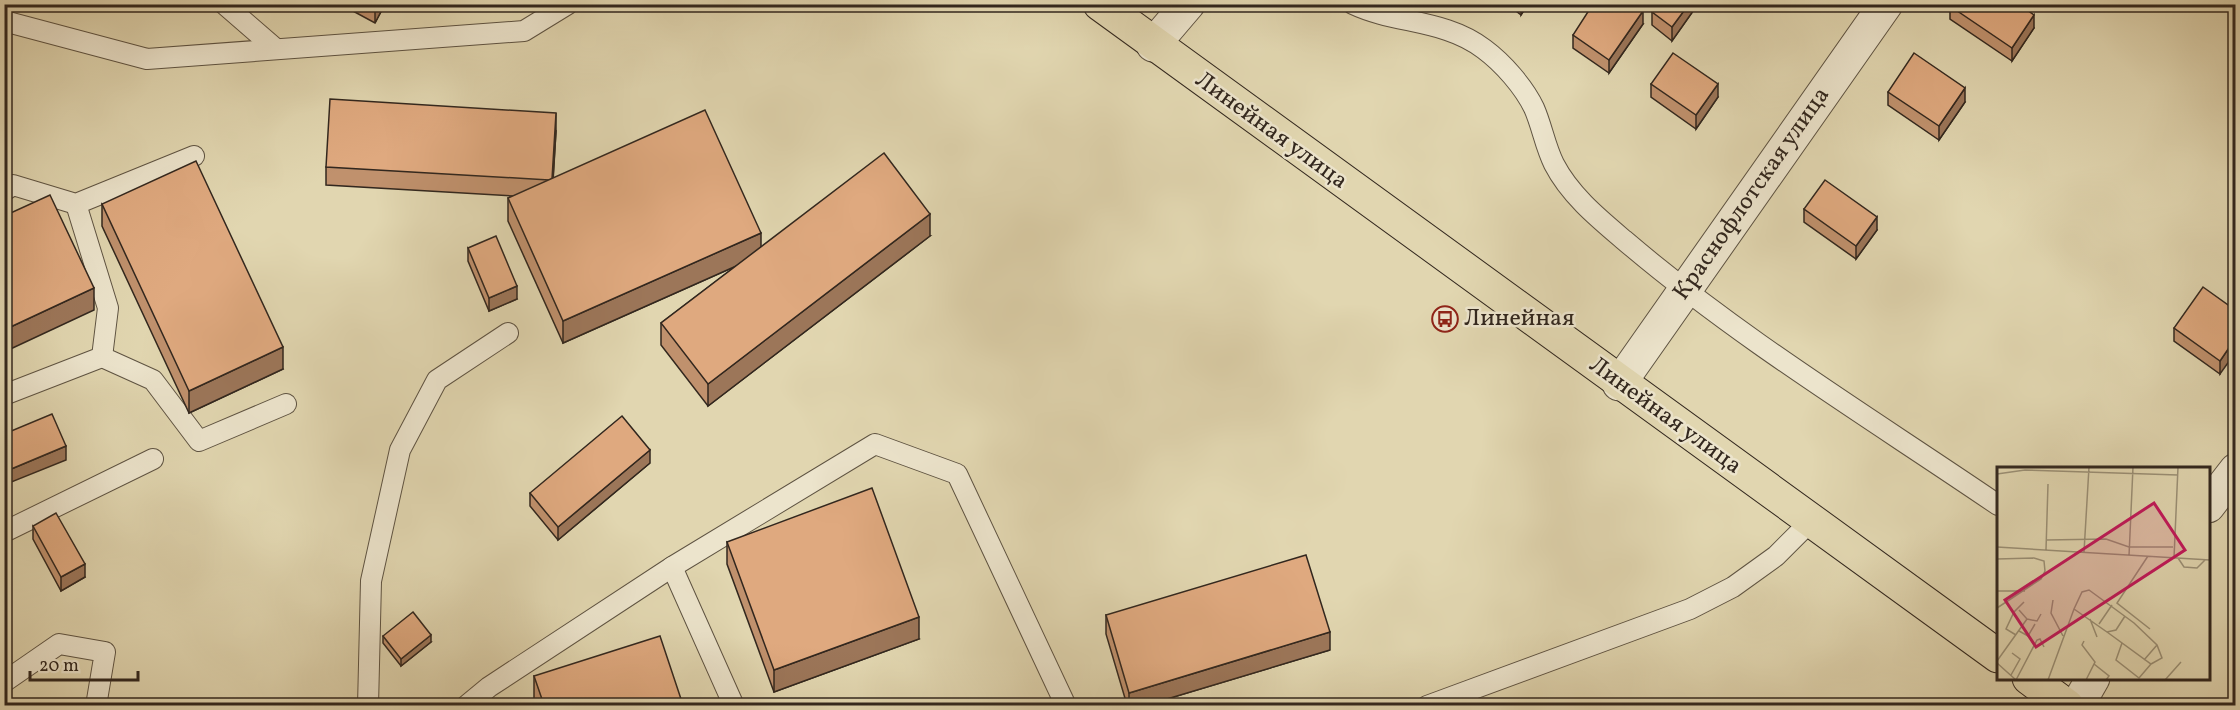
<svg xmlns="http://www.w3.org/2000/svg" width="2240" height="710" viewBox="0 0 2240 710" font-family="Vollkorn,serif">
  <rect width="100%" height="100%" fill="#e1d6b0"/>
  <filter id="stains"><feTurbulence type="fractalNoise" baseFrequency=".00333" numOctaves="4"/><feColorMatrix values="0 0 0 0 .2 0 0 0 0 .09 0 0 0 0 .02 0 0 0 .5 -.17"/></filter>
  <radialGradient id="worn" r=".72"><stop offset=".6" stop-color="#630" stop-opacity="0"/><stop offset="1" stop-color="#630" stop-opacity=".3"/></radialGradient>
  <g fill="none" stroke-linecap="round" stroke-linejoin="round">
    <!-- service casing -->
    <g stroke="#5e5342" stroke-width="22">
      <g id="service">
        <path d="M224,4L276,49"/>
        <path d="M1353,4C1395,24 1445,19 1484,49C1503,63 1524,87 1534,108C1542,126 1545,146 1554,164C1570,195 1598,218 1624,240C1740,339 1872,419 1998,505"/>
        <path d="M4,21L147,59L524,31L568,4"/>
        <path d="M4,191L13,185L76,204L194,156"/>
        <path d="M102,357L153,380L199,441L286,404"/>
        <path d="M4,395L102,357L108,308L76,204"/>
        <path d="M4,532L153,459"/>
        <path d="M672,567L734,706"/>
        <path d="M4,682L59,644L105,652L96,706"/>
        <path d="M368,706L371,581L400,450L437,380L508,333"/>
        <path d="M466,706L489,687L672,567L875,444L957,474L1066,706"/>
        <path d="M1427,706L1690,609L1733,587L1776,556L1811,521"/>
      </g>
    </g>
    <!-- minor casing -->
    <g stroke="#5e5342" stroke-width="35">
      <g id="minor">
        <path d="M1153,45L1188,4"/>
        <path d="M1619,384L1886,4"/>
        <path d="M2208,506L2236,470"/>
        <path d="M2077,706L2093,678"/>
      </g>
    </g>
    <!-- primary casing -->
    <g stroke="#32271e" stroke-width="35">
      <g id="primary">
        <path d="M1100,4L1998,656"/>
        <path d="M2029,678L2067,706"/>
      </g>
    </g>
    <!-- service -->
    <use href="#service" stroke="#ece4cc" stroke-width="20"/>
    <!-- minor -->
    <use href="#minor" stroke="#ece4cc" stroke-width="33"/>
    <!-- primary -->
    <use href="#primary" stroke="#e1d6b0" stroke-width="33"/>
  </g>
  <!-- wall -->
  <g fill="#c0916d" stroke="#32271e" stroke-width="1.5">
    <path d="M340,4H385L375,23Z"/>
    <path d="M1507,4H1528L1521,15Z"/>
    <path d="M1698,4L1672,41L1652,25V12Z"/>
    <path d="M1950,6L2034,28L2012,61L1950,19Z"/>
    <path d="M1643,24L1609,73L1573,48V35Z"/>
    <path d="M1651,84L1718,97L1696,129L1651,97Z"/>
    <path d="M1888,92L1965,102L1939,140L1888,105Z"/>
    <path d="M556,131L553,178L761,247L930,236L708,406L661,345V323L736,266L563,343L508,221V198L513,196L326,185V167Z"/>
    <path d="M102,204L283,369L189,413L102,226Z"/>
    <path d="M1804,209L1877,230L1856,259L1804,222Z"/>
    <path d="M468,248L517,299L489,311L468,261Z"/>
    <path d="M2235,310L2220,374L2174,341V328Z"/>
    <path d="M650,463L558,540L530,506V493Z"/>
    <path d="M33,526L85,577L61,591L33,539Z"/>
    <path d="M727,542L919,639L774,692L727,564Z"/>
    <path d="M1106,615L1330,650L1147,705H1127L1106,634Z"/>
    <path d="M383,636L431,642L401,666L383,643Z"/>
    <path d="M534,676L683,705H537L534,698Z"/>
  </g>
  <!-- shaded-wall -->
  <g fill="#9c7659" stroke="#32271e" stroke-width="1.5">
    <path d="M375,4H385L375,23Z"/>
    <path d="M1521,4H1528L1521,15Z"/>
    <path d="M1689,4H1698L1672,41V27Z"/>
    <path d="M1643,11V24L1609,73V60Z"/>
    <path d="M2034,15V28L2012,61V48Z"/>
    <path d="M1718,84V97L1696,129V115Z"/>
    <path d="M1965,88V102L1939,140V126Z"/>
    <path d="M556,113V131L552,199V180Z"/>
    <path d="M930,214V236L708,406V384Z"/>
    <path d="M1877,217V230L1856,259V246Z"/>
    <path d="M761,233V255L563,343V321Z"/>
    <path d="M517,286V299L489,311V298Z"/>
    <path d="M94,288V310L4,352V330Z"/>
    <path d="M2235,339V353L2220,374V361Z"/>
    <path d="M283,347V369L189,413V391Z"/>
    <path d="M66,446V460L4,485V472Z"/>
    <path d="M650,450V463L558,540V527Z"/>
    <path d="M85,564V577L61,591V577Z"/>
    <path d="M919,617V639L774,692V670Z"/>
    <path d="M1330,632V650L1147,705H1129V693Z"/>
    <path d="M431,635V642L401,666V659Z"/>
  </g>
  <!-- building -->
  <g fill="#dfa97f" stroke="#32271e" stroke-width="1.5">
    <path d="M1593,4H1634L1643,11L1609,60L1573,35Z"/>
    <path d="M1657,4H1689L1672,27L1652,12Z"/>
    <path d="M1951,4H2018L2034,15L2012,48L1950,6Z"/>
    <path d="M1673,53L1718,84L1696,115L1651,84Z"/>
    <path d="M1914,53L1965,88L1939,126L1888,92Z"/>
    <path d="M330,99L556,113L552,179L549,180L326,167Z"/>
    <path d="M705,110L761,233L563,321L508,198Z"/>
    <path d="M884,153L930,214L708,384L661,323Z"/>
    <path d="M196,161L283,347L189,391L102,204Z"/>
    <path d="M1825,180L1877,217L1856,246L1804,209Z"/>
    <path d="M50,195L94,288L4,330V216Z"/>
    <path d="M496,236L517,286L489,298L468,248Z"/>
    <path d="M2203,287L2235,310V339L2220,361L2174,328Z"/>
    <path d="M52,414L66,446L4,472V434Z"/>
    <path d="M622,416L650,450L558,527L530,493Z"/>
    <path d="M872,488L919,617L774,670L727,542Z"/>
    <path d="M56,513L85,564L61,577L33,526Z"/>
    <path d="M1306,555L1330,632L1129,693L1106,615Z"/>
    <path d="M413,612L431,635L401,659L383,636Z"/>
    <path d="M660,636L683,705H544L534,676Z"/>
  </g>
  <!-- icons -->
  <defs>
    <g id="bus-ring" transform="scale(1.35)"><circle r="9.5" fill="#ece4cc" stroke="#8f2418" stroke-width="1.5"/><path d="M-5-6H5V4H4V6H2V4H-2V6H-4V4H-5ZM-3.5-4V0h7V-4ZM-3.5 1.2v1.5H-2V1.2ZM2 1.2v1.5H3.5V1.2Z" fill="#8f2418"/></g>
  </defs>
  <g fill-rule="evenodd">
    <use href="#bus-ring" x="1445" y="319"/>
  </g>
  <g text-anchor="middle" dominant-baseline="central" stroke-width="5" stroke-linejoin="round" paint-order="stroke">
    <!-- street labels -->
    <g font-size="24" fill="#32271e" stroke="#ece4cc">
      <text transform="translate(1271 131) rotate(36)">Линейная улица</text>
      <text transform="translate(1752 194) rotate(-55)">Краснофлотская улица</text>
      <text transform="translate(1665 416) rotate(36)">Линейная улица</text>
    </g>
    <!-- poi labels -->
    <g font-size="24" fill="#32271e" stroke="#ece4cc" text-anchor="start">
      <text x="1464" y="319">Линейная</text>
    </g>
  </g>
  <!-- overview -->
  <g transform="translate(1997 467)">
    <rect width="213" height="213" fill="#e1d6b0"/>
    <path fill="none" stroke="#9b9076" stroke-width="1.5" d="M0,7L28,3L181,8M49,73L109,72L132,80H176M0,80L213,93M49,83L51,17M87,85L92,0M132,89L136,0M151,89L120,136L153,162M177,91L181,0M181,91L187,100L200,101L208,93M0,92L37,91L47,94L48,104L44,112L0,141M0,124H28M56,133L54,146L66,169M77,142L110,165L119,163L128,149M30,152L40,154L44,147M93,152L100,170M102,157L115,138M22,164L31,169L38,157M19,168L9,162L17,145L27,135M87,174L85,178L98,195L89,213M125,176L119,193L142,211L154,197M147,193L160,178M0,194L30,152L22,143M0,196L19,213M97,197L112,209L109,213M14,208L23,192L15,186M19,213L40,173L43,172L47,180M51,213L77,142L85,125L92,123L137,156L160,178L165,191L154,197L110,165M168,213L184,195"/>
    <path fill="#c2185b" fill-opacity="0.15" stroke="#c2185b" stroke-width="3" d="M157,36L188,83L39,180L8,133Z"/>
    <rect width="213" height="213" fill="none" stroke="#32271e" stroke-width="3"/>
  </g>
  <!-- margin -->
  <rect width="2240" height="710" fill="none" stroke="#e1d6b0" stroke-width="24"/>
  <rect x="6" y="6" width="2228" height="698" fill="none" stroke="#32271e" stroke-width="3"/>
  <rect x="12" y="12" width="2216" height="686" fill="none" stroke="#32271e" stroke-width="1.5"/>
  <!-- scale -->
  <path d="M30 671v9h108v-9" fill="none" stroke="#32271e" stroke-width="3"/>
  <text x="39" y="671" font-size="18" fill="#32271e" stroke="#ece4cc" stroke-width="4.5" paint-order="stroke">20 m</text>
  <rect width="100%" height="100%" filter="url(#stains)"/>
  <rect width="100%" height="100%" fill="url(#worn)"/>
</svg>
